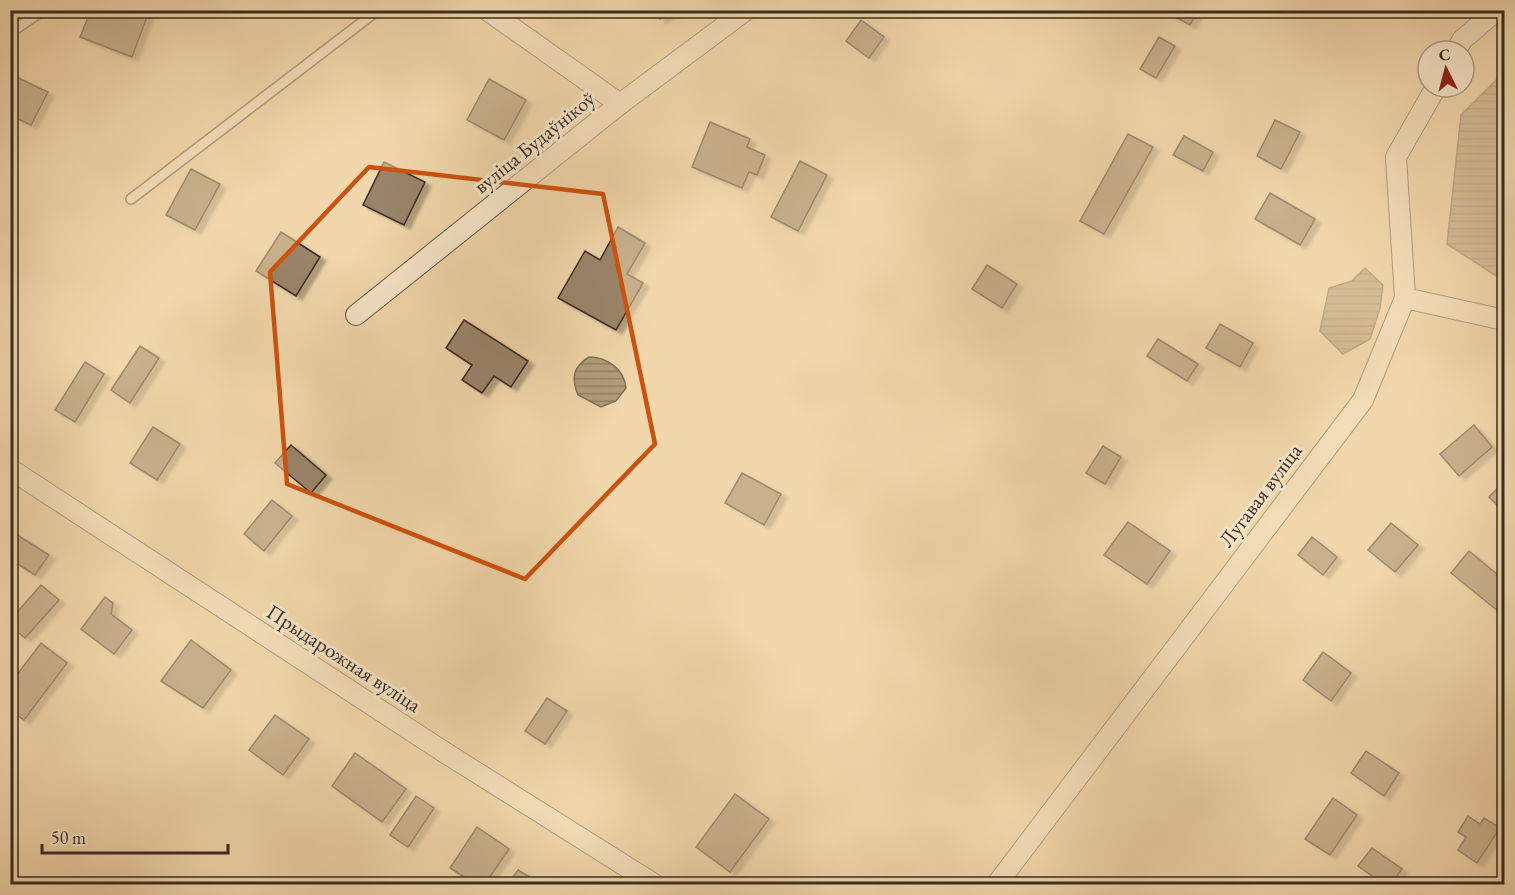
<svg xmlns="http://www.w3.org/2000/svg" width="1515" height="895" viewBox="0 0 1515 895" font-family="'EB Garamond',serif">
  <defs>
    <pattern id="water-rules" width="6" height="5" patternUnits="userSpaceOnUse" patternTransform="scale(1.5)"><rect width="6" height="5" fill="#b39d7c"/><path d="M0 2.5h6" fill="none" stroke="#938065"/></pattern>
    <filter id="shadow"><feDropShadow dx="6" dy="4" stdDeviation="1.5" flood-color="#0004"/></filter>
  </defs>
  <rect width="100%" height="100%" fill="#f1d7ab"/>
  <filter id="stains"><feTurbulence type="fractalNoise" baseFrequency=".00333" numOctaves="4"/><feColorMatrix values="0 0 0 0 .2 0 0 0 0 .09 0 0 0 0 .02 0 0 0 .5 -.17"/></filter>
  <radialGradient id="worn" r=".72"><stop offset=".6" stop-color="#630" stop-opacity="0"/><stop offset="1" stop-color="#630" stop-opacity=".3"/></radialGradient>
  <!-- water -->
  <g fill="url(#water-rules)" stroke="#836f58" stroke-width="1.5">
    <path d="M1504,72V281L1447,244L1461,115Z"/>
    <path d="M1365,268L1383,285L1380,308L1370,339L1343,354L1320,331L1329,288L1352,281Z"/>
    <path d="M589,357C607,357 624,369 626,388L616,401L601,407L578,395C571,378 573,367 589,357Z"/>
  </g>
  <!-- building -->
  <g fill="#9a8469" stroke="#3b2b21" stroke-width="1.5" filter="url(#shadow)">
    <path d="M91,10H139L148,14L132,57L80,37Z"/>
    <path d="M656,10H677L660,19Z"/>
    <path d="M1173,10H1198L1190,25L1170,14Z"/>
    <path d="M861,20L884,37L869,58L846,41Z"/>
    <path d="M1159,37L1175,46L1156,78L1140,69Z"/>
    <path d="M10,74L48,92L31,125L10,115Z"/>
    <path d="M489,79L526,100L504,140L467,120Z"/>
    <path d="M1275,120L1300,132L1281,169L1257,156Z"/>
    <path d="M710,122L750,139L747,147L765,155L757,175L749,172L742,188L692,167Z"/>
    <path d="M1128,134L1153,147L1104,234L1080,221Z"/>
    <path d="M1184,136L1213,152L1203,171L1173,155Z"/>
    <path d="M800,161L827,175L798,231L771,217Z"/>
    <path d="M384,162L425,182L404,225L363,205Z"/>
    <path d="M191,169L220,184L195,230L166,215Z"/>
    <path d="M1270,193L1315,219L1300,245L1255,219Z"/>
    <path d="M618,227L645,243L627,274L643,283L616,330L558,298L585,251L600,260Z"/>
    <path d="M281,232L320,257L296,296L256,271Z"/>
    <path d="M987,265L1017,284L1002,308L972,289Z"/>
    <path d="M464,320L528,361L511,387L494,376L482,393L462,380L472,365L446,348Z"/>
    <path d="M1220,324L1253,343L1240,367L1206,348Z"/>
    <path d="M1158,339L1198,364L1187,381L1147,356Z"/>
    <path d="M140,346L159,358L130,403L111,390Z"/>
    <path d="M85,362L104,374L75,422L55,410Z"/>
    <path d="M1474,425L1492,447L1459,476L1440,454Z"/>
    <path d="M153,427L180,444L157,480L130,463Z"/>
    <path d="M291,445L326,475L311,493L275,463Z"/>
    <path d="M1103,446L1121,457L1105,484L1086,473Z"/>
    <path d="M742,473L781,494L764,525L725,503Z"/>
    <path d="M1504,482V512L1489,497Z"/>
    <path d="M272,500L292,516L264,551L244,534Z"/>
    <path d="M1128,522L1170,551L1147,584L1104,555Z"/>
    <path d="M1391,523L1418,545L1395,572L1368,550Z"/>
    <path d="M14,533L49,555L35,575L10,559V537Z"/>
    <path d="M1312,537L1337,557L1323,575L1298,555Z"/>
    <path d="M1469,551L1504,580V616L1451,573Z"/>
    <path d="M41,585L59,600L25,638L10,626V620Z"/>
    <path d="M105,597L113,603L111,614L132,630L114,654L81,629Z"/>
    <path d="M191,640L231,670L203,708L161,681Z"/>
    <path d="M41,643L67,663L24,720L10,710V684Z"/>
    <path d="M1323,652L1351,673L1331,701L1303,680Z"/>
    <path d="M547,698L567,711L545,744L525,731Z"/>
    <path d="M275,715L309,739L283,775L249,750Z"/>
    <path d="M1366,751L1399,773L1384,796L1351,773Z"/>
    <path d="M355,753L406,789L382,822L332,786Z"/>
    <path d="M735,794L769,819L730,872L696,847Z"/>
    <path d="M416,796L434,808L408,847L390,835Z"/>
    <path d="M1333,798L1357,815L1330,855L1305,839Z"/>
    <path d="M1468,816L1480,824L1484,818L1500,828L1477,863L1458,850L1466,837L1458,832Z"/>
    <path d="M477,827L509,849L485,884H475L450,868Z"/>
    <path d="M1372,848L1402,869L1391,884H1384L1358,866Z"/>
    <path d="M518,870L541,884H508Z"/>
  </g>
  <g fill="none" stroke-linecap="round" stroke-linejoin="round">
    <!-- lane casing -->
    <g stroke="#685644" stroke-width="12">
      <g id="lane">
        <path d="M10,33L43,10"/>
        <path d="M131,199L378,10"/>
      </g>
    </g>
    <!-- street casing -->
    <g stroke="#685644" stroke-width="22">
      <g id="street">
        <path d="M487,10L620,104"/>
        <path d="M1456,51L1462,40L1497,10"/>
        <path d="M1405,298L1504,320"/>
        <path d="M356,315L620,104L746,10"/>
        <path d="M10,469L444,752L654,884"/>
        <path d="M997,884L1363,400L1405,298L1396,157L1436,87"/>
      </g>
    </g>
    <!-- lane -->
    <use href="#lane" stroke="#f6e5c8" stroke-width="9"/>
    <!-- street -->
    <use href="#street" stroke="#f6e5c8" stroke-width="20"/>
  </g>
  <!-- marked area -->
  <path d="M0 0H1515V895H0ZM369,167L603,194L655,444L525,579L287,484L270,272Z" fill="#f1d7ab" fill-opacity=".55" fill-rule="evenodd"/>
  <path fill="none" stroke="#ce520f" stroke-width="4.5" stroke-linejoin="round" d="M369,167L603,194L655,444L525,579L287,484L270,272Z"/>
  <g text-anchor="middle" dominant-baseline="central" stroke-width="6" stroke-linejoin="round" paint-order="stroke">
    <!-- street labels -->
    <g font-size="21" fill="#3b2b21" stroke="#f6e5c8">
      <text transform="translate(534 142) rotate(-39)">вуліца Будаўнікоў</text>
      <text transform="translate(1260 495) rotate(-53)">Лугавая вуліца</text>
      <text transform="translate(344 658) rotate(33)">Прыдарожная вуліца</text>
    </g>
  </g>
  <!-- margin -->
  <rect width="1515" height="895" fill="none" stroke="#f1d7ab" stroke-width="36"/>
  <rect x="12" y="12" width="1491" height="871" fill="none" stroke="#3b2b21" stroke-width="3"/>
  <rect x="18" y="18" width="1479" height="859" fill="none" stroke="#3b2b21" stroke-width="1.5"/>
  <!-- north arrow -->
  <g transform="translate(1446 69) rotate(354)"><circle r="28" fill="#f6e5c8" stroke="#ab9b85" stroke-width="1.5"/>
  <path d="M0-4.5L10 22L0 15L-10 22Z" fill="#8f2418"/>
  <text y="-9" font-size="16" font-weight="bold" text-anchor="middle" fill="#3b2b21">С</text>
  </g>
  <!-- scale -->
  <path d="M42 844v9h186v-9" fill="none" stroke="#3b2b21" stroke-width="3"/>
  <text x="51" y="844" font-size="18" fill="#3b2b21" stroke="#f6e5c8" stroke-width="4.5" paint-order="stroke">50 m</text>
  <rect width="100%" height="100%" filter="url(#stains)"/>
  <rect width="100%" height="100%" fill="url(#worn)"/>
</svg>
